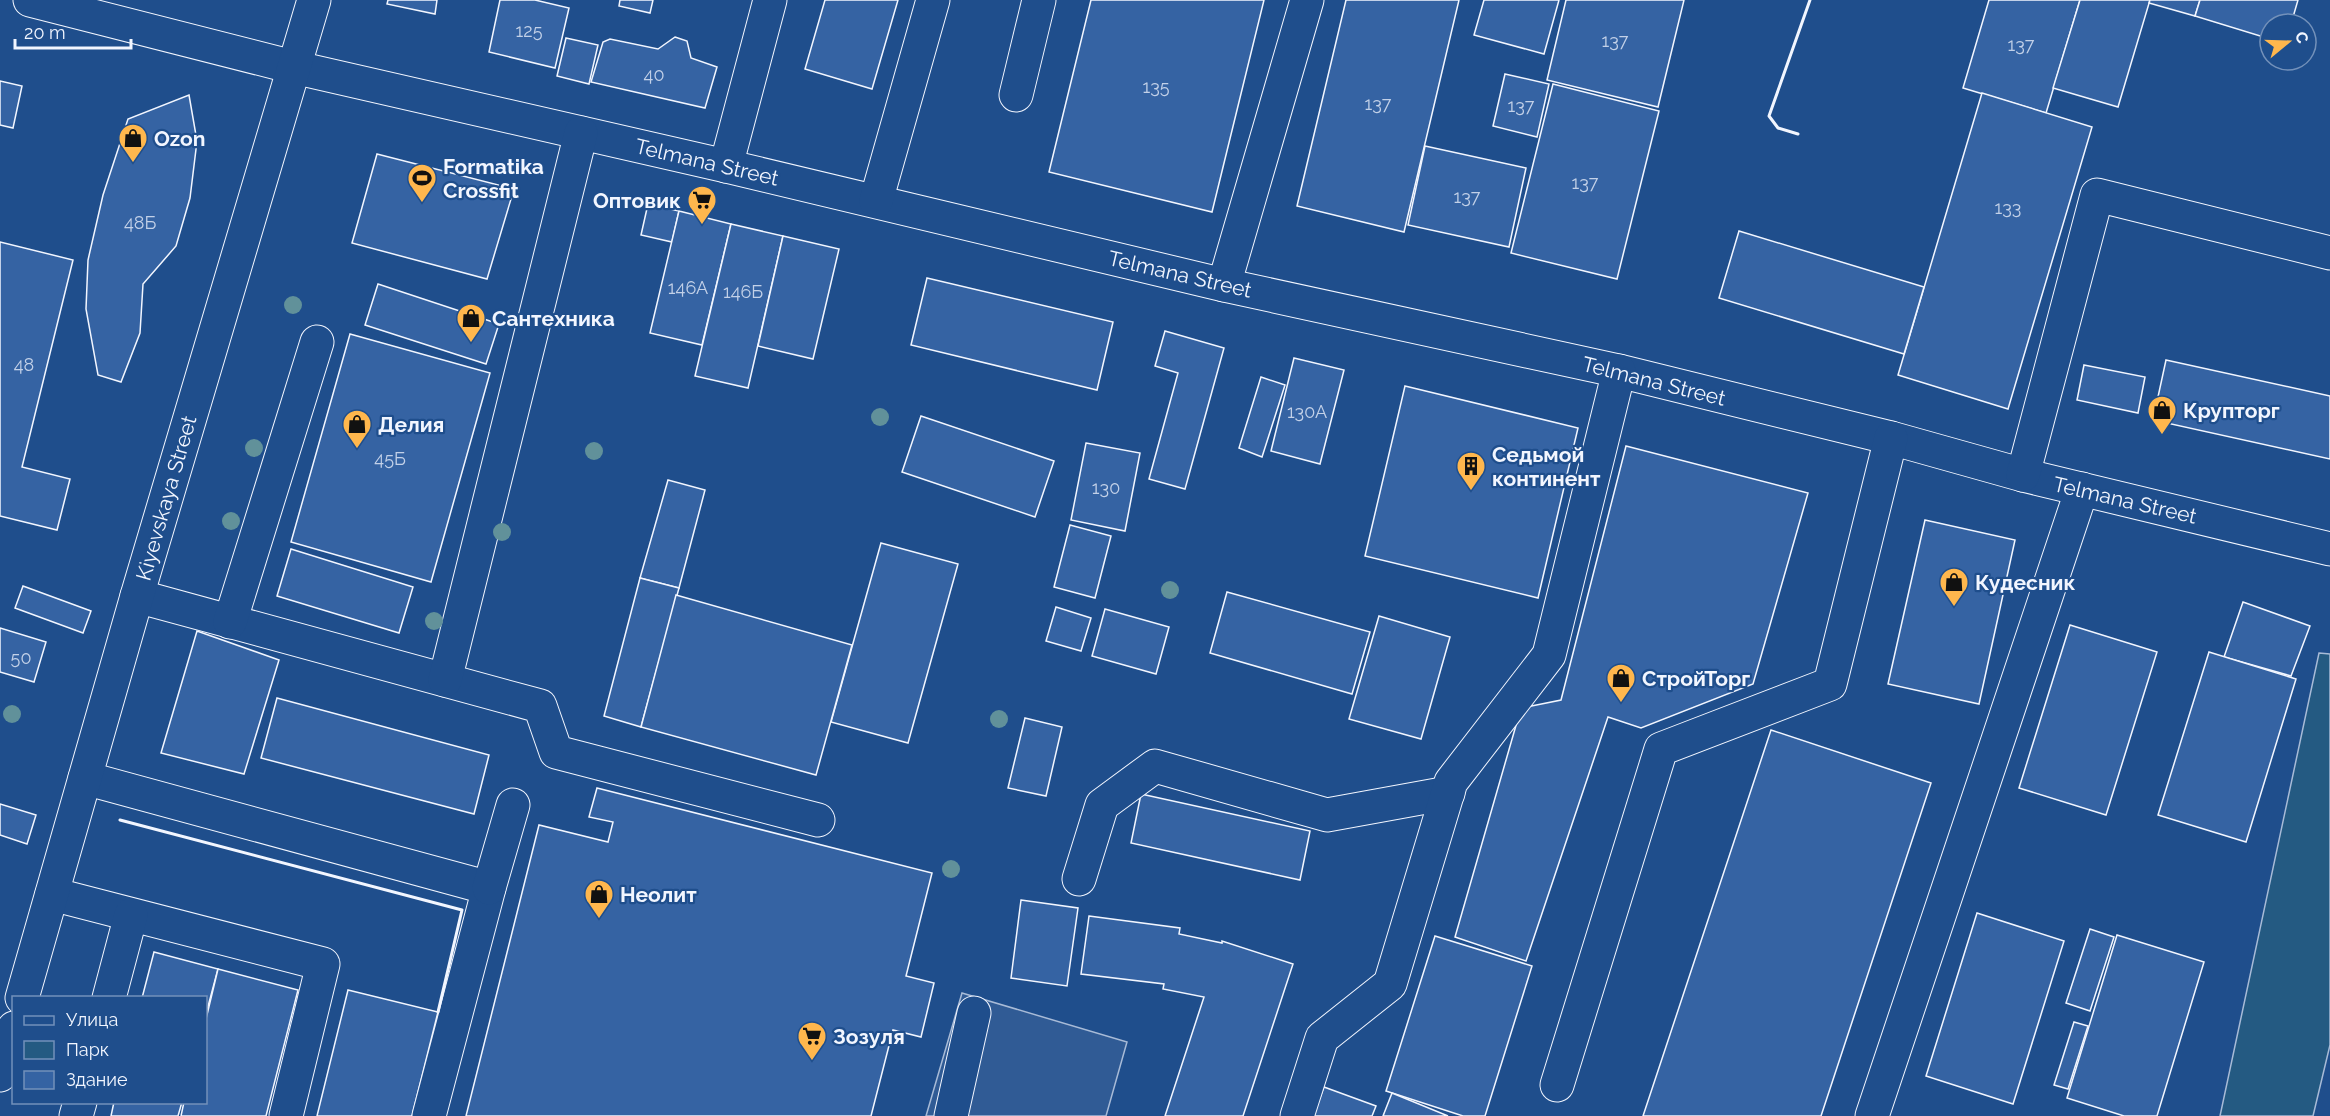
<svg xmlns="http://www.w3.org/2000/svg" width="2330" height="1116" viewBox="0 0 2330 1116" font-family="Raleway,sans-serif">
  <rect width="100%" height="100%" fill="#1f4e8c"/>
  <!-- green -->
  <path fill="#245a82" stroke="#a8bbd7" stroke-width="1.5" d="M2319,653L2330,654V1045L2313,1116H2220Z"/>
  <!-- parking -->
  <path fill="#305b95" stroke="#a8bbd7" stroke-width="1.5" d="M962,993L1127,1042L1106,1116H926Z"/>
  <!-- building -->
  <g fill="#3563a3" stroke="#f2f6ff" stroke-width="1.5">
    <path d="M388,0H437L435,14L387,4Z"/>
    <path d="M500,0H535L569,8L555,68L489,52Z"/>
    <path d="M620,0H653L650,13L619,6Z"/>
    <path d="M825,0H898L872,89L805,69Z"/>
    <path d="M1091,0H1264L1212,212L1049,172Z"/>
    <path d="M1346,0H1459L1404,232L1297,206Z"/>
    <path d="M1484,0H1559L1544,54L1474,35Z"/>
    <path d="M1566,0H1684L1658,107L1547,80Z"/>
    <path d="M1989,0H2080L2046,113L1963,88Z"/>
    <path d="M2080,0H2150L2118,107L2053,88Z"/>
    <path d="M2150,0H2200L2195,16L2149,3Z"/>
    <path d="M2200,0H2298L2291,24H2270V39L2195,16Z"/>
    <path d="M675,37L687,41L691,58L717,67L705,108L591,82L603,42L610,39L658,49Z"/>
    <path d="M566,38L598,45L589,84L557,76Z"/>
    <path d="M1505,74L1549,84L1537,137L1493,126Z"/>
    <path d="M0,81L22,86L13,128L0,125Z"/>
    <path d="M1553,84L1659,111L1617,279L1511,253Z"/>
    <path d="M1982,93L2092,127L2008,409L1898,375Z"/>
    <path d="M189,95L197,141L190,198L176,246L143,284L140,333L121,382L98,375L86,309L88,260L103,195L128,119Z"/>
    <path d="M1425,146L1526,168L1509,247L1408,225Z"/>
    <path d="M377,154L514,189L487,279L352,243Z"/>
    <path d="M648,204L679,211L672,242L641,235Z"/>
    <path d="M679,211L731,224L702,345L650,333Z"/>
    <path d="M731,224L783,236L748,388L695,376Z"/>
    <path d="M1739,231L1924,287L1904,354L1719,298Z"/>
    <path d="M783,236L839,249L813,359L758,346Z"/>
    <path d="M0,242L73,260L22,467L70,479L57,530L0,516Z"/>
    <path d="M927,278L1113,322L1097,390L911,345Z"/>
    <path d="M378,284L499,324L486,364L365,325Z"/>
    <path d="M1165,331L1224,348L1185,489L1149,479L1178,373L1155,366Z"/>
    <path d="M350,334L490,373L431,582L291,542Z"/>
    <path d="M1294,358L1344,370L1320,464L1271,451Z"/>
    <path d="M2166,360L2330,396V459L2153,420Z"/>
    <path d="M2084,365L2145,377L2138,413L2077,400Z"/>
    <path d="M1261,377L1285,385L1262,457L1239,448Z"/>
    <path d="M1405,386L1578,428L1538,598L1365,556Z"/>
    <path d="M921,416L1054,461L1035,517L902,472Z"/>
    <path d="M1086,443L1140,453L1125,531L1071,520Z"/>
    <path d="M1626,446L1808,493L1753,684L1641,728L1608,717L1526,961L1455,937L1521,708L1561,700Z"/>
    <path d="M668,480L705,490L679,588L640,578Z"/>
    <path d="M1925,520L2015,540L1979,704L1888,684Z"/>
    <path d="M1070,525L1111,536L1095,598L1054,587Z"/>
    <path d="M881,543L958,564L908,743L831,722Z"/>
    <path d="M291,549L413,587L399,633L277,596Z"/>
    <path d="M640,578L679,588L641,727L604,716Z"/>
    <path d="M23,586L91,611L83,633L15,608Z"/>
    <path d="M1227,592L1370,632L1352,694L1210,653Z"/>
    <path d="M676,595L852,645L816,775L641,727Z"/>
    <path d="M2243,602L2310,626L2291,676L2224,657Z"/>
    <path d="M1056,607L1091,618L1081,651L1046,641Z"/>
    <path d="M1105,609L1169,627L1156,674L1092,656Z"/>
    <path d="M1379,616L1450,637L1421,739L1349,719Z"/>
    <path d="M2070,625L2157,652L2106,815L2019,788Z"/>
    <path d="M0,628L46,642L34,682L0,672Z"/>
    <path d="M197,631L279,660L244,774L161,753Z"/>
    <path d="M2209,652L2296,679L2246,842L2158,815Z"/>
    <path d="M277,698L489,755L474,814L261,758Z"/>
    <path d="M1025,718L1062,727L1046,796L1008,788Z"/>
    <path d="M1771,730L1931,783L1821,1116H1643Z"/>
    <path d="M597,788L932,873L906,976L934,983L921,1037L893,1030L871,1116H466L539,825L608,842L613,822L589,817Z"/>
    <path d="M1141,794L1310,831L1300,880L1131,843Z"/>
    <path d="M0,804L36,815L27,844L0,835Z"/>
    <path d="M1021,900L1078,908L1067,986L1011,978Z"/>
    <path d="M1977,913L2064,941L2013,1104L1926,1076Z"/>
    <path d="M1089,916L1180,928L1179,934L1222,943V941L1293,964L1243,1116H1165L1204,997L1163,989L1164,984L1081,974Z"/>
    <path d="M2090,929L2114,937L2090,1011L2066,1003Z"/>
    <path d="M2117,935L2204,962L2157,1116H2124L2067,1098Z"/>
    <path d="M1435,936L1532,966L1485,1116H1463L1386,1091Z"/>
    <path d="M154,952L218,969L206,1014V998H142Z"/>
    <path d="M218,969L298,990L266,1116H181L184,1102H206V1019Z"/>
    <path d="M348,990L438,1012L412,1116H317Z"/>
    <path d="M2074,1022L2088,1026L2068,1089L2054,1085Z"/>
    <path d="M1324,1087L1376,1106L1372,1116H1313Z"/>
    <path d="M1392,1093L1448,1116H1383Z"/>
    <path d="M114,1102H182L178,1116H111Z"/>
  </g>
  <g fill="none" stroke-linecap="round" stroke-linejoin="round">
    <!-- minor casing -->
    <g stroke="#f2f6ff" stroke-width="35">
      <g id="minor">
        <path d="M30,0L293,67L726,166L1224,285L1619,371L1891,438L2023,475L2330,549"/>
        <path d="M1016,95L1039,0"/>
        <path d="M726,166L770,0"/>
        <path d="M876,201L933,0"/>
        <path d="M1224,285L1307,0"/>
        <path d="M2023,475L2097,195L2330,253"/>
        <path d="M137,596L540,706L556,752L818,820"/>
        <path d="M230,622L317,342"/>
        <path d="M445,680L581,133"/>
        <path d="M85,778L489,888L429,1116"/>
        <path d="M1079,879L1102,805L1155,766L1327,815L1448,793"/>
        <path d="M489,888L513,805"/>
        <path d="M52,894L323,964L286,1116"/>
        <path d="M22,998L137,596L314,0"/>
        <path d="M109,998L131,915"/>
        <path d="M0,1075L14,1028"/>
        <path d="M1557,1085L1661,749L1830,684L1891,438"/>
        <path d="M76,1116L80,1102"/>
        <path d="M951,1116L974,1013"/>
        <path d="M1297,1116L1322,1038L1390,984L1451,782L1549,655L1619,371"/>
        <path d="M1872,1116L2082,489"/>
      </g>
    </g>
    <!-- minor -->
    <use href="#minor" stroke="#1f4e8c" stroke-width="33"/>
    <!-- wall -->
    <g stroke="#f2f6ff" stroke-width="3">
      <path d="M1798,134L1778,128L1769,116L1810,0"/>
      <path d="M120,820L462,910L438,1012"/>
    </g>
  </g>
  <!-- trees -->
  <g fill="#61919a">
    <circle cx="293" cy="305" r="9"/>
    <circle cx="880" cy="417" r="9"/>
    <circle cx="254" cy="448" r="9"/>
    <circle cx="594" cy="451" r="9"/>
    <circle cx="231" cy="521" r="9"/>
    <circle cx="502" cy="532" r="9"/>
    <circle cx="1170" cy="590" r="9"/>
    <circle cx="434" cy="621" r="9"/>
    <circle cx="12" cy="714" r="9"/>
    <circle cx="999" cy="719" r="9"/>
    <circle cx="951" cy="869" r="9"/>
  </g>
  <!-- icons -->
  <defs>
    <g id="shop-pin" transform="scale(1.5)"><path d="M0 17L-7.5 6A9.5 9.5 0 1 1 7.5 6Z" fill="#ffb74d" stroke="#1f4e8c"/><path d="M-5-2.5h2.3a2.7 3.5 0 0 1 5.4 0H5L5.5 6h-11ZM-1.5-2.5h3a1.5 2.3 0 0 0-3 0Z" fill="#111"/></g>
    <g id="stadium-pin" transform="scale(1.5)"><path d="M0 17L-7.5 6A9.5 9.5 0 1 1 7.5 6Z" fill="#ffb74d" stroke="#1f4e8c"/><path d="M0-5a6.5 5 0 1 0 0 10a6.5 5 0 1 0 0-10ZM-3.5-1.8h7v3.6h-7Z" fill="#111"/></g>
    <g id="supermarket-pin" transform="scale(1.5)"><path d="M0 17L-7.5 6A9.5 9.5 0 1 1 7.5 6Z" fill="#ffb74d" stroke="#1f4e8c"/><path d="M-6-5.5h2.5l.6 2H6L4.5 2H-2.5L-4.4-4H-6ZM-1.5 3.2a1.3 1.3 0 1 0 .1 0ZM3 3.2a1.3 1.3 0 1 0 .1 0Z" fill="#111"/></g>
    <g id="building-pin" transform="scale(1.5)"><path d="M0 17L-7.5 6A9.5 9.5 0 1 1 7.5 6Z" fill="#ffb74d" stroke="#1f4e8c"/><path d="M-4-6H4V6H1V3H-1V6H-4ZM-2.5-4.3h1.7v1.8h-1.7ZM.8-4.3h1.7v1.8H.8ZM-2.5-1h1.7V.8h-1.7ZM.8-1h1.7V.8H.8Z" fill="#111"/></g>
  </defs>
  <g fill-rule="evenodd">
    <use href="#shop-pin" x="133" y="138"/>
    <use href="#stadium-pin" x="422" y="178"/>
    <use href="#supermarket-pin" x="702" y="200"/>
    <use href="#shop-pin" x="471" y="318"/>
    <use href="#shop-pin" x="2162" y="410"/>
    <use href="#shop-pin" x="357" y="424"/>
    <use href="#building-pin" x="1471" y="466"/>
    <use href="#shop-pin" x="1954" y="582"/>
    <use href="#shop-pin" x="1621" y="678"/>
    <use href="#shop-pin" x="599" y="894"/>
    <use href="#supermarket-pin" x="812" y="1036"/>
  </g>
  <g text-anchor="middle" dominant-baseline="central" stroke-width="4.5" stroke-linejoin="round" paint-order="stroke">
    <!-- number labels -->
    <g font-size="18" fill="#c3d1e8">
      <text x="529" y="30">125</text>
      <text x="1615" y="40">137</text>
      <text x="2021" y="44">137</text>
      <text x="654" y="74">40</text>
      <text x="1156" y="86">135</text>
      <text x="1378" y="103">137</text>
      <text x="1521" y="105">137</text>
      <text x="1585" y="182">137</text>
      <text x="1467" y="196">137</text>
      <text x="2008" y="207">133</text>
      <text x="140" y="222">48Б</text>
      <text x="688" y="287">146А</text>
      <text x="743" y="291">146Б</text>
      <text x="24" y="364">48</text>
      <text x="1307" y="411">130А</text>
      <text x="390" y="458">45Б</text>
      <text x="1106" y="487">130</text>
      <text x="21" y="657">50</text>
    </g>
    <!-- poi labels -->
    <g font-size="21" font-weight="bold" fill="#f2f6ff" stroke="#1f4e8c" text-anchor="start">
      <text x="154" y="138">Ozon</text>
      <text x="443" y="166">Formatika<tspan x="443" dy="24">Crossfit</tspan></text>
      <text x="681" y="200" text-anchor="end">Оптовик</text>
      <text x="492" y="318">Сантехника</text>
      <text x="2183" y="410">Крупторг</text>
      <text x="378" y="424">Делия</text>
      <text x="1492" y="454">Седьмой<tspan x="1492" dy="24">континент</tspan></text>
      <text x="1975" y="582">Кудесник</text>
      <text x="1642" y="678">СтройТорг</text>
      <text x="620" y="894">Неолит</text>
      <text x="833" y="1036">Зозуля</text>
    </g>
    <!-- street labels -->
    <g font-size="21" fill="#f2f6ff" stroke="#1f4e8c">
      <text transform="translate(707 162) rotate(13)">Telmana Street</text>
      <text transform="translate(1180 274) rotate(13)">Telmana Street</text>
      <text transform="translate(1654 381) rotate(14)">Telmana Street</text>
      <text transform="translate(166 498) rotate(-74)">Kiyevskaya Street</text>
      <text transform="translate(2125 500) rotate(13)">Telmana Street</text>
    </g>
  </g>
  <!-- legend -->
  <rect x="12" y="996" width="195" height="108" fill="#1f4e8c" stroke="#7391ba" stroke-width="1.5"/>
  <rect x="24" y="1016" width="30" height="9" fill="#1f4e8c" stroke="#7391ba" stroke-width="1.5"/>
  <text x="66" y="1026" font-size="18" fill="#f2f6ff">Улица</text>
  <rect x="24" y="1041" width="30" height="18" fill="#245a82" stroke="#7391ba" stroke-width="1.5"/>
  <text x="66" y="1056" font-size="18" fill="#f2f6ff">Парк</text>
  <rect x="24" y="1071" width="30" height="18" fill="#3563a3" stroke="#7391ba" stroke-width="1.5"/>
  <text x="66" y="1086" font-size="18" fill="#f2f6ff">Здание</text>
  <!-- north arrow -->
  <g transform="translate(2288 42) rotate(71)"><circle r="28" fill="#1f4e8c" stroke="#7391ba" stroke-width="1.5"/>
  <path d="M0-4.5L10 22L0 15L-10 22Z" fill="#ffb74d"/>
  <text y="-9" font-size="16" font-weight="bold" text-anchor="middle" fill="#f2f6ff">С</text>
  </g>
  <!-- scale -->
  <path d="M15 39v9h116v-9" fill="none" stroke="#f2f6ff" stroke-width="3"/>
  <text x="24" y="39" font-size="18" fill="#f2f6ff" stroke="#1f4e8c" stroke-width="4.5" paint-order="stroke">20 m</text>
</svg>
